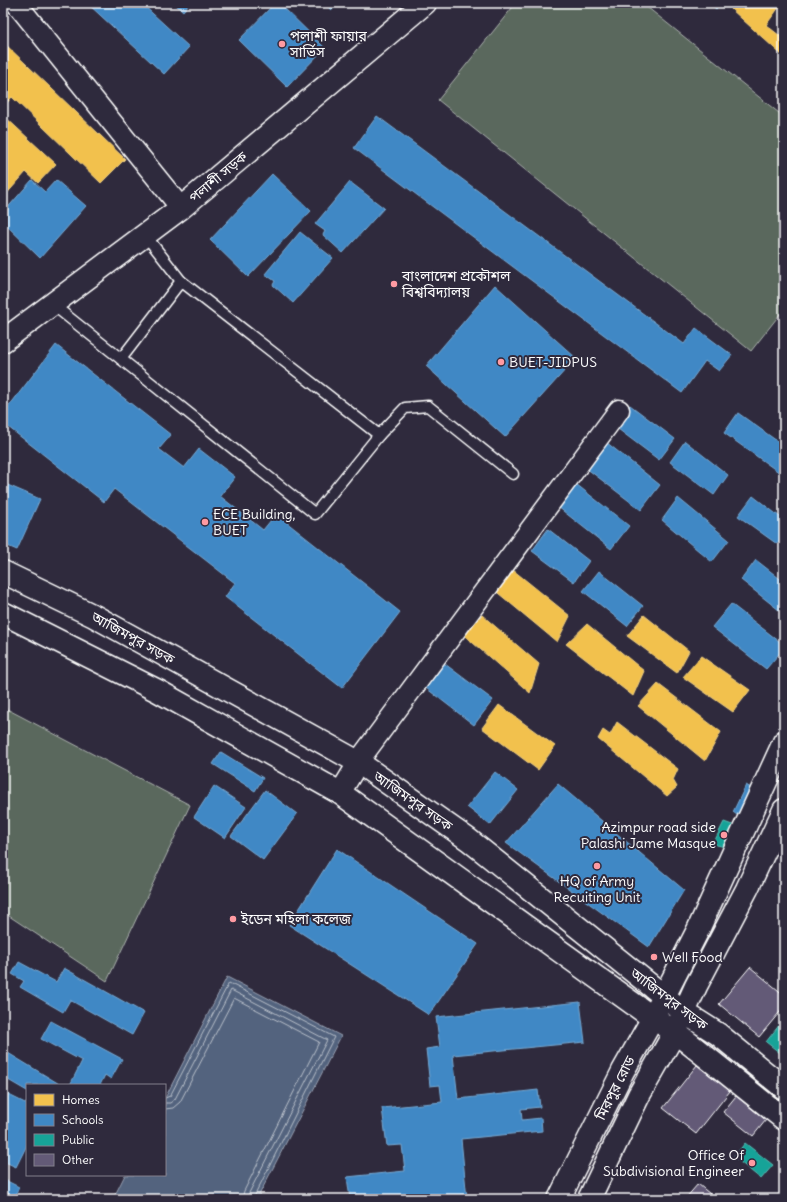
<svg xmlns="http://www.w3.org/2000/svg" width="787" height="1202" viewBox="0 0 787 1202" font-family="Delius,'Noto Sans Bengali',sans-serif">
  <rect width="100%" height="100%" fill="#2f2a3d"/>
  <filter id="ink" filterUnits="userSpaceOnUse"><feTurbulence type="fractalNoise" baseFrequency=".025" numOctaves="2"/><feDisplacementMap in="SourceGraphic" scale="8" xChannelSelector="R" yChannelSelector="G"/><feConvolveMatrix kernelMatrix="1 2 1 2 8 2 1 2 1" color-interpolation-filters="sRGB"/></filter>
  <g filter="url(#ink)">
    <!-- green -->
    <g fill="#5a675d" stroke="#acb3ae">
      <path d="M516,3H642L784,117V309L751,351L438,100Z"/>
      <path d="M3,707L190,805L107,981L3,912Z"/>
    </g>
    <!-- water -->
    <path fill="#53637e" stroke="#98a1b2" d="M227,977L341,1036L257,1199H113L125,1175H165V1098Z"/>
    <!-- homes -->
    <g fill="#f2c14e" stroke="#f6d483">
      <path d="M736,3H782L766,25L784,39V57L731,9Z"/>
      <path d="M3,42L125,159L101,183L12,97L3,107Z"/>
      <path d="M3,115L56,164L38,183L26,172L3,198Z"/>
      <path d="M513,570L570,616L557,642L492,588Z"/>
      <path d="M482,615L539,664L530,693L464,635Z"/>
      <path d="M644,615L689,651L677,673L627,636Z"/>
      <path d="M587,624L644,671L633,696L566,644Z"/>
      <path d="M701,656L750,690L733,712L683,677Z"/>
      <path d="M658,684L721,732L705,761L638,706Z"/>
      <path d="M499,705L555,746L538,770L482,728Z"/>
      <path d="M617,722L678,769L673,780L677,787L667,796L598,739L603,730L610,735Z"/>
    </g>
    <!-- schools -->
    <g fill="#3f88c5" stroke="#79acd6">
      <path d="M87,3H141L189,47L164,74Z"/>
      <path d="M174,3H190L183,11Z"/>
      <path d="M275,3H279L325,48L287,87L239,40Z"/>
      <path d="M325,3H340L331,10Z"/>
      <path d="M709,3H720L716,9Z"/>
      <path d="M377,116L684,344L696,328L732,355L719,371L705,361L682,393L354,148Z"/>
      <path d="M272,174L311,211L248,277L210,240Z"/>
      <path d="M32,180L45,192L56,180L86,206L40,258L3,222V213Z"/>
      <path d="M350,182L384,208L343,253L323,235L325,231L315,224Z"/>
      <path d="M300,232L333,258L293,303L273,285L275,281L265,274Z"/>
      <path d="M495,285L576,358L505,437L426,366Z"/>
      <path d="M56,345L171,435L159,449L184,468L199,449L235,477L220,496L263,530L276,514L400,612L342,688L225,597L235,583L114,489L104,502L3,423V414Z"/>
      <path d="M630,405L675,439L659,460L614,426Z"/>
      <path d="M738,413L784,446V468L780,473L724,433Z"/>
      <path d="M685,441L728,475L714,495L670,462Z"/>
      <path d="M606,442L660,485L641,510L586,468Z"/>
      <path d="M3,483L40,499L17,550L3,544Z"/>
      <path d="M576,484L629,526L611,549L558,507Z"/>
      <path d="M753,496L784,520V536L777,544L738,516Z"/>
      <path d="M678,498L729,540L712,562L662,520Z"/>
      <path d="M548,529L589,561L574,582L532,551Z"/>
      <path d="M756,560L784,582V614L741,580Z"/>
      <path d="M599,571L643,606L627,626L583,591Z"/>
      <path d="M731,604L784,645V648L766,669L712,627Z"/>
      <path d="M441,661L493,700L474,725L422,685Z"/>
      <path d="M221,752L263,778L255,791L213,764Z"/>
      <path d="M495,772L518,790L490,825L467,807Z"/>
      <path d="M558,784L684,890L649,947L506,843Z"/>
      <path d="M746,785L758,792L745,821L733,812Z"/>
      <path d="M214,786L246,807L225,838L194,817Z"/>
      <path d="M265,790L297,814L263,860L231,836Z"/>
      <path d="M337,849L478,944L429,1015L289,925Z"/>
      <path d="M19,962L56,982L64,968L144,1013L132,1035L70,1000L63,1012L20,987L24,981L12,974Z"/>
      <path d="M580,1002L585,1042L453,1055L458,1099L538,1090L540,1107L521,1109L522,1120L541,1118L542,1131L461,1139L467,1199H350L347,1177L405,1171L402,1145L387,1146L382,1108L442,1102L440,1085L430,1086L426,1049L440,1047L436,1017Z"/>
      <path d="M51,1021L122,1059L111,1079L105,1075L100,1085H70L82,1061L41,1039Z"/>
      <path d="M3,1050L61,1085H27V1091L3,1077Z"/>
      <path d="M3,1092L27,1104V1145L16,1167L3,1161Z"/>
      <path d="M3,1179L19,1187L14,1199H3Z"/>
    </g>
    <!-- public -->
    <g fill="#17a398" stroke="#5dbfb7">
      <path d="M724,822L735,826L725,847L713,844Z"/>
      <path d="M784,1019V1056L766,1042Z"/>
      <path d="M745,1143L773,1165L761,1179L734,1157Z"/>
    </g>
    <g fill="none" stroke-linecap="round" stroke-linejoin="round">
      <!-- shore -->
      <g stroke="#bac1cb" stroke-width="1">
        <path d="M165,1098L170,1096L229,983L334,1037L253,1199"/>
        <path d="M165,1103H170L175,1099L231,990L327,1040L249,1193L248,1199"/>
        <path d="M165,1109L173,1108L180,1102L234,998L319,1042L244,1191L242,1199"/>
      </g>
    </g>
    <!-- building -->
    <g fill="#635a77" stroke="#fff">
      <path d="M750,967L784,995V1007L759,1037L719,1004Z"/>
      <path d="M697,1065L730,1091L696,1134L663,1108Z"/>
      <path d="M736,1096L766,1120L753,1136L723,1112Z"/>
      <path d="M698,1184L716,1199H685Z"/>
    </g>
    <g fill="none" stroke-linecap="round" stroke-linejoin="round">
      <!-- lane casing -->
      <g stroke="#fff" stroke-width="13">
        <g id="lane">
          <path d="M146,236L181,281L379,435"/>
          <path d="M181,281L121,359L315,514L379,435L405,408L428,406L513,474"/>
          <path d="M52,304L121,359"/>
        </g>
      </g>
      <!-- street casing -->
      <g stroke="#fff" stroke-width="23">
        <g id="street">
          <path d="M16,3L181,208"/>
          <path d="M340,793L363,755L619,410"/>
        </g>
      </g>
      <!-- secondary casing -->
      <g stroke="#fff" stroke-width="25">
        <g id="secondary">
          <path d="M3,341L181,208L425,3"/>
          <path d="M3,572L94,616L358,762L469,840L685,1013L718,1034L784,1088"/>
          <path d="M3,613L158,691L340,793L653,1018L675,1032L784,1119"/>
          <path d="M559,1199L623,1071L653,1018L698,930L784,742"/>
          <path d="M589,1199L639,1095L675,1032L696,986L747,889L784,810"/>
        </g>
      </g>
      <!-- lane -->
      <use href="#lane" stroke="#2f2a3d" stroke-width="10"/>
      <!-- street -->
      <use href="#street" stroke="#2f2a3d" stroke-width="20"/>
      <!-- secondary -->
      <use href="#secondary" stroke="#2f2a3d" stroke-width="22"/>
    </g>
  </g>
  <!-- markers -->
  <g fill="#ff9aa2" stroke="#2f2a3d" stroke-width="1.5">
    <circle cx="282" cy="44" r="4"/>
    <circle cx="394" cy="284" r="4"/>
    <circle cx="501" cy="362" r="4"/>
    <circle cx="205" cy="522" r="4"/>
    <circle cx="724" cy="835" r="4"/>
    <circle cx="597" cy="866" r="4"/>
    <circle cx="233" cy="919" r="4"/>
    <circle cx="654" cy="957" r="4"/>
    <circle cx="752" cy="1163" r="4"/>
  </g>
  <g text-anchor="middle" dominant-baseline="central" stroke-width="4" stroke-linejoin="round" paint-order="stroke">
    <!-- poi labels -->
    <g font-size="14" fill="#fff" stroke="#2f2a3d" text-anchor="start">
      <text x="290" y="36">পলাশী ফায়ার<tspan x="290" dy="16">সার্ভিস</tspan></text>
      <text x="402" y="276">বাংলাদেশ প্রকৌশল<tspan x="402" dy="16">বিশ্ববিদ্যালয়</tspan></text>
      <text x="509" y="362">BUET-JIDPUS</text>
      <text x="213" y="514">ECE Building,<tspan x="213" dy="16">BUET</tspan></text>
      <text x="716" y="827" text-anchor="end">Azimpur road side<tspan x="716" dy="16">Palashi Jame Masque</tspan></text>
      <text x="597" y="881" text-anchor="middle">HQ of Army<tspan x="597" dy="16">Recuiting Unit</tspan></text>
      <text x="241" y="919">ইডেন মহিলা কলেজ</text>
      <text x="662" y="957">Well Food</text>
      <text x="744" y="1155" text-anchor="end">Office Of<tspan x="744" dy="16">Subdivisional Engineer</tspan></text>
    </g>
    <!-- street labels -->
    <g font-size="14" fill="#fff" stroke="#2f2a3d">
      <text transform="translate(218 177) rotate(-40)">পলাশী সড়ক</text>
      <text transform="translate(133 638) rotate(29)">আজিমপুর সড়ক</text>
      <text transform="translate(413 801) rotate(35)">আজিমপুর সড়ক</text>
      <text transform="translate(669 999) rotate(37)">আজিমপুর সড়ক</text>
      <text transform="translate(615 1088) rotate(-63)">মিরপুর রোড</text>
    </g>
  </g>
  <!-- margin -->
  <rect width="787" height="1202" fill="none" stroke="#2f2a3d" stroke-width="16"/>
  <rect x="8" y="8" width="771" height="1186" fill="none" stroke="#fff" stroke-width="1.5" filter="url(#ink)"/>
  <!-- legend -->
  <rect x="26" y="1084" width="140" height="92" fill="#2f2a3d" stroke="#827f8b"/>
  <rect x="34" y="1094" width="20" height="12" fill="#f2c14e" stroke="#827f8b"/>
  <text x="62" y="1104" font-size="12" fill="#ffffff">Homes</text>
  <rect x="34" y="1114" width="20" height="12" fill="#3f88c5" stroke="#827f8b"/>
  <text x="62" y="1124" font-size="12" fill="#ffffff">Schools</text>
  <rect x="34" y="1134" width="20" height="12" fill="#17a398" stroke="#827f8b"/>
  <text x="62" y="1144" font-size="12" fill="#ffffff">Public</text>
  <rect x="34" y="1154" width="20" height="12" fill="#635a77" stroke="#827f8b"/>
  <text x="62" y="1164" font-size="12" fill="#ffffff">Other</text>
</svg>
